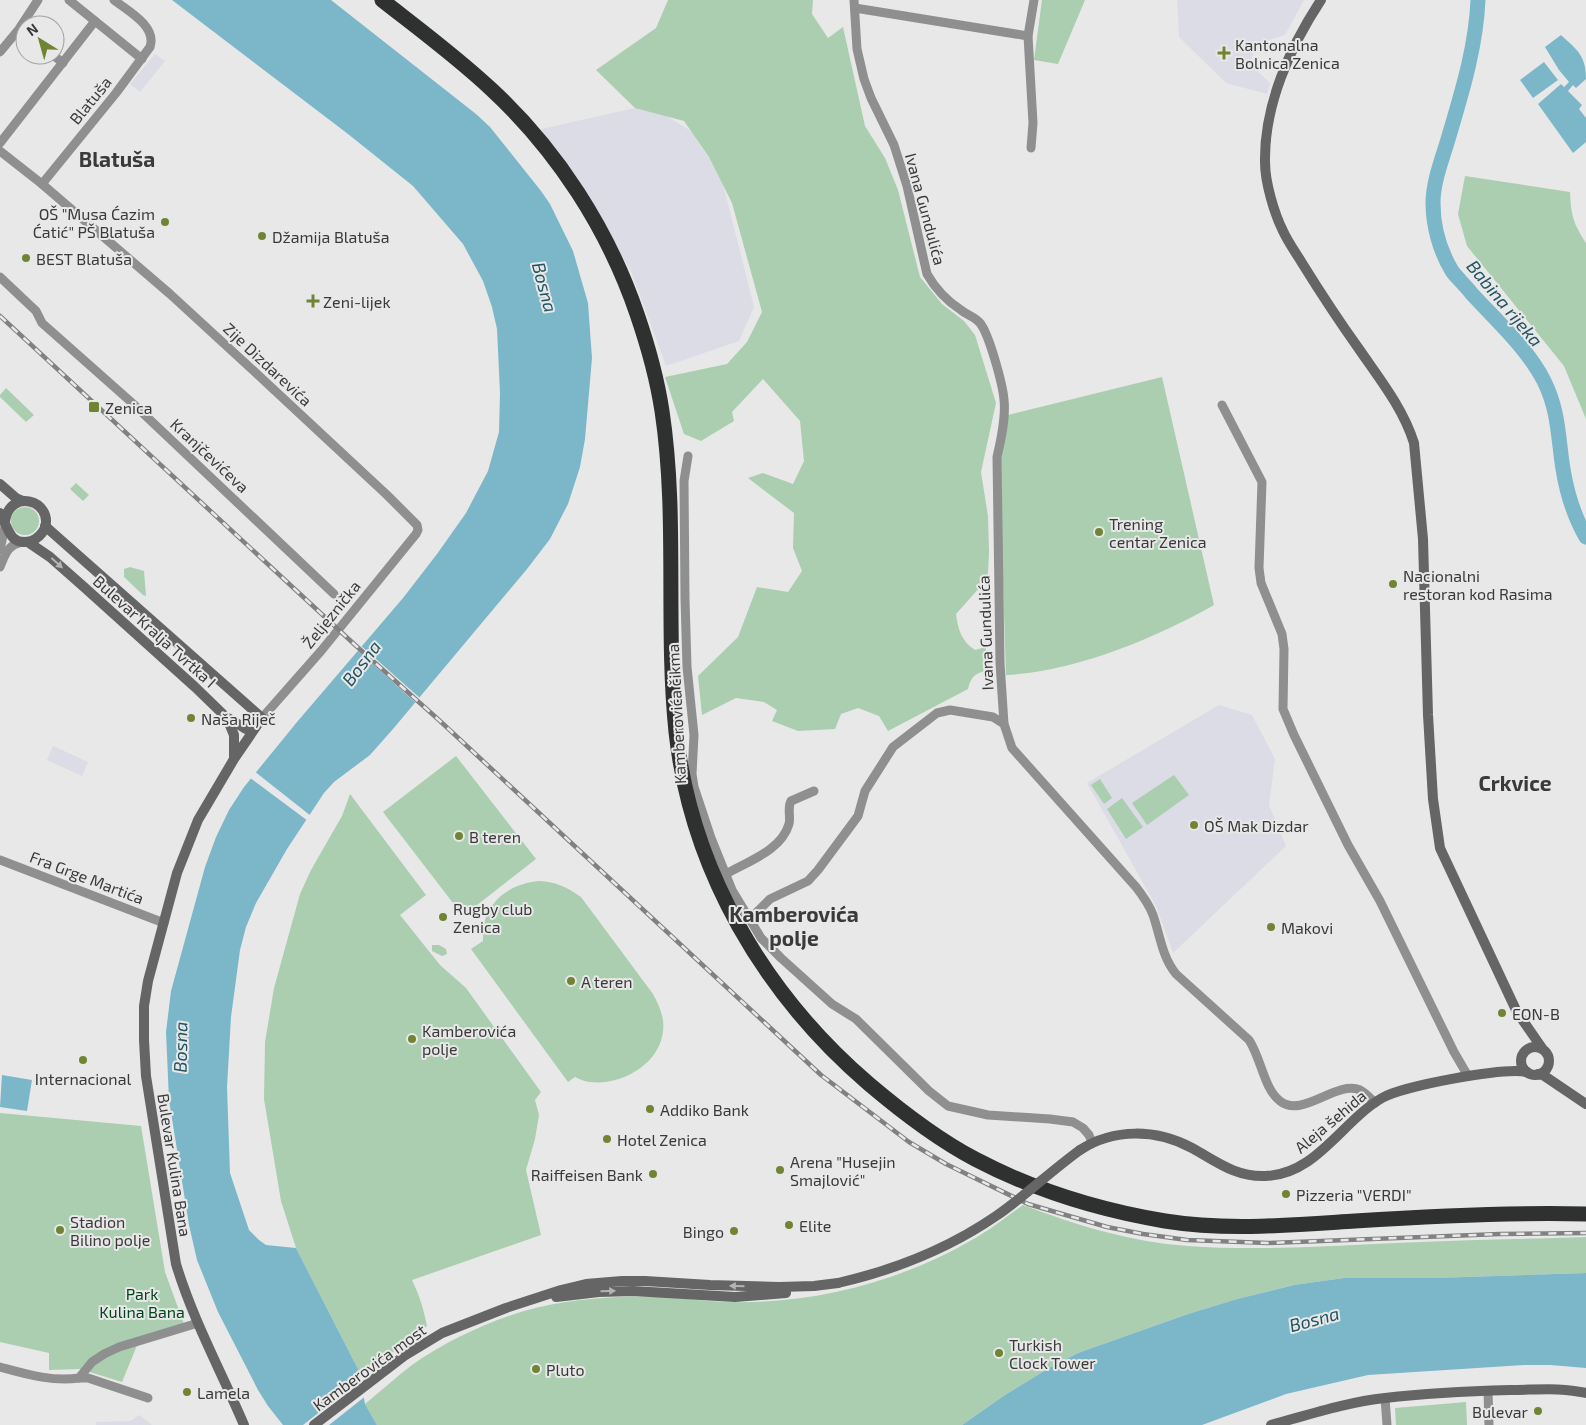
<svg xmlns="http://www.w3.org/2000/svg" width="1586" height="1425" viewBox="0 0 1586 1425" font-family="'Exo 2',sans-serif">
  <rect width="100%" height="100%" fill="#e8e8e9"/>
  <!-- built -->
  <g fill="#dbdce5">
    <path d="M1177,0H1304L1285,35L1256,44L1249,67L1258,72L1270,83L1267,94L1226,83L1179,37Z"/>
    <path d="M155,54L165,61L140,92L130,84Z"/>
    <path d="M648,105L691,131L721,176L754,307L739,341L666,366L631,271L581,190L541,129Z"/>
    <path d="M1219,705L1252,715L1275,759L1269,805L1286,846L1173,953L1156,906L1087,783Z"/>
    <path d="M53,746L88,762L82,776L47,760Z"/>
    <path d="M139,1415L152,1425H96V1422L131,1421Z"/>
  </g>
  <!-- green -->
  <g fill="#aaceaf">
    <path d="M668,0H813L812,14L828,38L843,27L865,126L885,158L898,190L920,277L942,304L964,321L975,335L996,403L981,472L988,516L989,552L988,573L981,586L956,614C958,629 961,641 975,650L986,647V671C975,673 971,677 968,689L888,731L879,716L858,708L841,714L835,729L798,731L772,721L777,710L764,702L736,698L702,715L698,676L738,637L757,587L788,592L802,571L793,548L794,513L748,478L763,473L793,484L804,461L800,421L763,379L732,412L734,421L701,441L684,434L665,377L727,364L747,342L762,312L732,203L709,157L684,121L635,108L596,70L656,28Z"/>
    <path d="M1042,0H1085L1058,64L1034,60Z"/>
    <path d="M1465,176L1570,192C1571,215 1573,223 1586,243V419L1564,366L1467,246L1458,214Z"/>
    <path d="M1162,377L1214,605C1156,638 1074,672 1006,675L999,458L1008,415Z"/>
    <path d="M6,388L34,415L26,422L0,397V395Z"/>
    <path d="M76,483L89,495L83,501L70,489Z"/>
    <circle cx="25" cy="521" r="14"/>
    <path d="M130,567L144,571L146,596L143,595L124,577V569Z"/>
    <path d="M456,756L536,859L463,916L383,812Z"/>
    <path d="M1174,775L1189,795L1147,825L1132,803Z"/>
    <path d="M1100,779L1112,798L1104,804L1091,785Z"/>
    <path d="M350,794L426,895L400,915L440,965L466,988L541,1092L535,1100L539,1115L535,1139L526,1170L541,1235L412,1280C420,1297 423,1307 427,1326L370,1370L359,1371L296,1248L281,1201L264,1099L265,1042L274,988L300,894L311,870L342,816Z"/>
    <path d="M1122,798L1143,827L1126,839L1107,809Z"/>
    <path d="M539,881C556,882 567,887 581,897L653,994C659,1005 665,1018 663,1031C660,1064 621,1086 590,1082C585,1082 580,1079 575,1077L568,1082L471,949L483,941C483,933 483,925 486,917C494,895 516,883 539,881Z"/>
    <path d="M432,945H439L446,949L447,954L442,956L432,951Z"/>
    <path d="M0,1113L141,1126L165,1272L184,1324L140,1338L122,1382L80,1369L49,1370V1353L0,1342Z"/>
    <path d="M1023,1205C1075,1225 1131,1242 1188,1246C1257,1251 1327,1246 1396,1243C1459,1240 1523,1239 1586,1237V1273L1435,1278H1344L1294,1285L1237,1299L1188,1314L1078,1353L1049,1368L1005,1395L962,1425H377L365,1404C381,1391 396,1377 412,1365C444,1342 487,1322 524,1311C565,1299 620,1295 663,1297C686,1298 708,1302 731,1302C813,1304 899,1282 970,1241C989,1231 1006,1217 1023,1205Z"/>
    <path d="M1466,1402L1467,1425H1396L1395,1408Z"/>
  </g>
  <!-- water -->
  <g fill="#7cb7c9">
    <path d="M172,0H331L476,114L490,127L541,191L550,204L573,251L588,303L592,358L585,439L580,467L568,504L550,539L527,569L393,729L370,755L334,782L324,793L287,849L256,903L246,927L240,950L231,1017L227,1087L230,1173L249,1230L259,1240L266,1245L296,1248L359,1371L365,1404L377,1425H283L268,1406L258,1390L218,1312L197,1260L189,1225L169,1100L166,1032L171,991L205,867L216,837L229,810L244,787L297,722L403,598L437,554L466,513L488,471L499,432L500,393L497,329L492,307L483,281L463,244L413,186L348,134Z"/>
    <path d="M1561,35C1577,50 1586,55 1586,79L1576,88L1573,85L1568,91L1582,105L1579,109L1586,118V142L1573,153L1538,104L1561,84L1564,87L1569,82L1559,70L1545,47Z"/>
    <path d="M1544,62L1558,80L1533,98L1520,80Z"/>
    <path d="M2,1075L32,1080L27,1111L0,1107Z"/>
    <path d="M1586,1273V1368L1550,1365H1524L1368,1375L1286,1394L1202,1425H962L1005,1395L1049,1368L1078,1353L1188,1314L1237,1299L1294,1285L1344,1278H1435Z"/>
  </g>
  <!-- pier -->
  <g fill="#e8e8e9">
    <path d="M359,644L421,699L417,704L355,648Z"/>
    <path d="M254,771L311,816L308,821L249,777Z"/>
    <path d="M363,1378L367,1395L329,1425H303Z"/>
  </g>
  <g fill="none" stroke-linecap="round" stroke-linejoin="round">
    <!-- river -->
    <path stroke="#7cb7c9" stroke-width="15" d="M1478,0C1476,47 1462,92 1449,136C1443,157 1433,181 1433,203C1433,226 1440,251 1452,271C1458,279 1466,286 1472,294C1496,320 1528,349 1544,381C1559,411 1558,438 1563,469C1567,494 1574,516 1586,537"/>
    <!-- street -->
    <g stroke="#8f8f90" stroke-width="9">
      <path d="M69,0L142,59"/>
      <path d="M854,0L857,49L864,79L871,98L894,145L907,186L927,274C935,288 947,301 961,310C967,315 975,317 980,323C989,334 1003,385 1004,400C1006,418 1001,440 997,457L1000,663L1004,724L1012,748L1136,887C1143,896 1149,904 1153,915C1160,935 1162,957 1176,974L1249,1040C1261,1058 1264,1089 1280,1101C1302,1119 1336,1080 1360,1090C1366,1093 1370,1098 1375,1103"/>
      <path d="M855,8L1028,36"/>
      <path d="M0,52L19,29L38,0"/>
      <path d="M53,55L63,63"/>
      <path d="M0,143L95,21"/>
      <path d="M1031,148L1033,123L1028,36L1034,0"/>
      <path d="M0,151L42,184L170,294L256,373L387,495L417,525L418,530L416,534L321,651L262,718"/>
      <path d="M42,184L116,93L150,47C157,26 128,11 114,0"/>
      <path d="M0,277L36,311L42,323L130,401L334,594"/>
      <path d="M1222,405L1262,482L1259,568L1261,583L1282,634L1284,649L1283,709L1294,735L1348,845L1380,901L1454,1052L1468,1076"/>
      <path d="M688,456L684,481L685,599L687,667L694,735L692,774L694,787L711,838L732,890L761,938L781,958L832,1004L856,1019L929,1091L948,1106L988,1115L1050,1119L1073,1122L1083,1128L1089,1135L1092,1143"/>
      <path d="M0,550L5,526"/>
      <path d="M0,567C5,555 7,545 22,542"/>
      <path d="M0,860L164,923"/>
      <path d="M726,874C748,861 781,851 789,824C791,817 787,808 791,801L814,791"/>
      <path d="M750,919L770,899L808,881L818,870L858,816L865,791L893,747L937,713L950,710L993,717L1004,724"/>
      <path d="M0,1367C26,1374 52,1382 79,1378L92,1362L104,1354L119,1347L198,1323"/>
      <path d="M79,1378H88L148,1398"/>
      <path d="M1488,1391L1489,1425"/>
      <path d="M1385,1398L1387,1425"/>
    </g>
    <!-- secondary -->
    <g stroke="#656566" stroke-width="10">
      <path d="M1321,0C1290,47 1264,105 1265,162C1265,182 1274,213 1283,231C1288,242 1296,253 1302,263C1320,292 1339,321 1359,349C1379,378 1403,408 1414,443L1423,539L1428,715L1433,799L1440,848L1517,1012L1542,1048"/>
      <path d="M0,484L16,498L23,501"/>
      <path d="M0,513C8,526 9,547 31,541C37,539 42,534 45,528C53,500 10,488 5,521"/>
      <path d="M45,526L262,718L234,759L198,820L177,873L148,981L144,1006V1040L146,1076L176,1264C193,1320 221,1371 244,1425"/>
      <path d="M28,542L50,557L84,587L195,687L227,718L234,735V757"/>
      <path d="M228,718L246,729L255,726"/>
      <circle cx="1535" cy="1061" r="14"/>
      <path d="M1538,1074L1543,1075L1586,1104"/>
      <path d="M1080,1150C1114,1128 1156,1129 1192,1148C1216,1161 1235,1177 1265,1176C1316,1175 1342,1121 1382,1098C1402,1086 1504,1067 1527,1072"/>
      <path d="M556,1297L599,1292L633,1291L735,1297L786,1293"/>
      <path d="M314,1425L404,1356L442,1333L506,1308L561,1290L586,1284L622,1281H645L710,1285L779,1287L814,1286L838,1283"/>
      <path d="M1271,1425C1308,1415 1347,1402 1385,1398C1427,1393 1469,1391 1510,1390C1536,1390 1561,1387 1586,1393"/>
    </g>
    <!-- highway -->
    <path stroke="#2f3030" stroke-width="15" d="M382,0C419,29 457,57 491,89C557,150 608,229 637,314C648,346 657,378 662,411C678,517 665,625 676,732C691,870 764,994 869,1084C902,1112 937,1139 975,1159C1034,1190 1099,1210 1165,1221C1227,1231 1293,1225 1355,1221C1432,1216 1509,1212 1586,1214"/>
    <!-- rail casing -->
    <g stroke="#818182" stroke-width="4.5">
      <path id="rail" d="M0,316L354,644L440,721L821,1075L909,1142L946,1164L1028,1204L1107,1227L1143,1234L1187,1240L1268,1243L1500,1234L1586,1233"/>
    </g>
    <!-- rail -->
    <use href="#rail" stroke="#e8e8e9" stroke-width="2.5" stroke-dasharray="8" stroke-linecap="butt"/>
    <!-- secondary-bridge -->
    <path stroke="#656566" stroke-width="10" d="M838,1283C894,1270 948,1249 996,1216C1025,1196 1051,1171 1080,1150"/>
  </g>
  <!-- one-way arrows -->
  <defs><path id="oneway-solid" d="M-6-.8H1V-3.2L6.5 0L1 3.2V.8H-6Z" transform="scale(1.25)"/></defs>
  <g fill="#b4b4b5">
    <use href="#oneway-solid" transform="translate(57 563) rotate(42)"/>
    <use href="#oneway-solid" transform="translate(737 1286) rotate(-179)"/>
    <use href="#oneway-solid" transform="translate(608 1291) rotate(-2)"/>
  </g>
  <!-- markers -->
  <g fill="#718434" stroke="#e8e8e9" stroke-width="2">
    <path d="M1221.5 45.5h5v5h5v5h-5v5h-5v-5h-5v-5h5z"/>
    <circle cx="165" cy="222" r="5"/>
    <circle cx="262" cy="236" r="5"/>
    <circle cx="26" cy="258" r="5"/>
    <path d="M310.5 293.5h5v5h5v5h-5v5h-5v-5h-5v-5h5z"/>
    <rect x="88" y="401" width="12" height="12" rx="2.5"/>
    <circle cx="1099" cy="532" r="5"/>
    <circle cx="1393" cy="584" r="5"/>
    <circle cx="191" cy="718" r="5"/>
    <circle cx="1194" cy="825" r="5"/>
    <circle cx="459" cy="836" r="5"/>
    <circle cx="443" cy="917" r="5"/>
    <circle cx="1271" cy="927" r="5"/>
    <circle cx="571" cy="981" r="5"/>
    <circle cx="1502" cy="1013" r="5"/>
    <circle cx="412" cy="1039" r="5"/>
    <circle cx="83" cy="1060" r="5"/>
    <circle cx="650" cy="1109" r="5"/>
    <circle cx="607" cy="1139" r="5"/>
    <circle cx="780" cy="1170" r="5"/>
    <circle cx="653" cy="1174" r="5"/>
    <circle cx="1286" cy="1194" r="5"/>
    <circle cx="789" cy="1225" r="5"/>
    <circle cx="60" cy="1230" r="5"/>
    <circle cx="734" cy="1231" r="5"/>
    <circle cx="999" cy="1353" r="5"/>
    <circle cx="536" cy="1369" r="5"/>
    <circle cx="187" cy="1392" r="5"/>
    <circle cx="1538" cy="1411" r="5"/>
  </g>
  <g text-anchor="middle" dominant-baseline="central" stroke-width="4" stroke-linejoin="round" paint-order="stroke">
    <!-- poi labels -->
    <g font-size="16" fill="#3a3a3b" stroke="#e8e8e9" text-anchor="start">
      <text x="1235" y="44">Kantonalna<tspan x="1235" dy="18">Bolnica Zenica</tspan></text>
      <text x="155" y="213" text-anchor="end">OŠ "Musa Ćazim<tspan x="155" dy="18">Ćatić" PŠ Blatuša</tspan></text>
      <text x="272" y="236">Džamija Blatuša</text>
      <text x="36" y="258">BEST Blatuša</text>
      <text x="323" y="301">Zeni-lijek</text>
      <text x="105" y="407">Zenica</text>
      <text x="1109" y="523">Trening<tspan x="1109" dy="18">centar Zenica</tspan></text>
      <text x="1403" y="575">Nacionalni<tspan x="1403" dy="18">restoran kod Rasima</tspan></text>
      <text x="201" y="718">Naša Riječ</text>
      <text x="1204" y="825">OŠ Mak Dizdar</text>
      <text x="469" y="836">B teren</text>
      <text x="453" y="908">Rugby club<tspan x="453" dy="18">Zenica</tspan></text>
      <text x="1281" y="927">Makovi</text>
      <text x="581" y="981">A teren</text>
      <text x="1512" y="1013">EON-B</text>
      <text x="422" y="1030">Kamberovića<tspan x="422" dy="18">polje</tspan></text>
      <text x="83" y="1078" text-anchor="middle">Internacional</text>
      <text x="660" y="1109">Addiko Bank</text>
      <text x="617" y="1139">Hotel Zenica</text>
      <text x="790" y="1161">Arena "Husejin<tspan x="790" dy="18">Smajlović"</tspan></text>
      <text x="643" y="1174" text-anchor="end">Raiffeisen Bank</text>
      <text x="1296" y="1194">Pizzeria "VERDI"</text>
      <text x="70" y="1221">Stadion<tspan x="70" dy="18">Bilino polje</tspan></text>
      <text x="799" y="1225">Elite</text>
      <text x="724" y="1231" text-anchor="end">Bingo</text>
      <text x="1009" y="1344">Turkish<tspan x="1009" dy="18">Clock Tower</tspan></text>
      <text x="546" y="1369">Pluto</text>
      <text x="197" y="1392">Lamela</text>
      <text x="1528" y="1411" text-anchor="end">Bulevar</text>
    </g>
    <!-- street labels -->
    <g font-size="16" fill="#3a3a3b" stroke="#e8e8e9">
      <text transform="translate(90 100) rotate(-51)">Blatuša</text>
      <text transform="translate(926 209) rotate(75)">Ivana Gundulića</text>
      <text transform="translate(268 364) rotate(43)">Zije Dizdarevića</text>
      <text transform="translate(210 455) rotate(43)">Kranjčevićeva</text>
      <text transform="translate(331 614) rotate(-51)">Željeznička</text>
      <text transform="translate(155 631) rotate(42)">Bulevar Kralja Tvrtka I</text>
      <text transform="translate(985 633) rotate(-92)">Ivana Gundulića</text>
      <text transform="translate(676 714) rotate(-93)">Kamberovića čikma</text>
      <text transform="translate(87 877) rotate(21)">Fra Grge Martića</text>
      <text transform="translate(1330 1121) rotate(-40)">Aleja šehida</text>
      <text transform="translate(175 1165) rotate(81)">Bulevar Kulina Bana</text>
      <text transform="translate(369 1367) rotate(-36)">Kamberovića most</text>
    </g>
    <!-- park labels -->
    <g font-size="16" fill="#02461b" stroke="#e8e8e9">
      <text x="142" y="1293">Park<tspan x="142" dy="18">Kulina Bana</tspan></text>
    </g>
    <!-- water labels -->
    <g font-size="18" font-style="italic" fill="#215361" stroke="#e8e8e9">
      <text transform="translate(545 287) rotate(75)">Bosna</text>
      <text transform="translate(1505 303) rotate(50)">Babina rijeka</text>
      <text transform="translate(361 663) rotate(-53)">Bosna</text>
      <text transform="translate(180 1047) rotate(-89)">Bosna</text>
      <text transform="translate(1314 1319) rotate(-15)">Bosna</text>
    </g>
    <!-- district labels -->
    <g font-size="21" font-weight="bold" fill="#3a3a3b" stroke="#e8e8e9">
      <text x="117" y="158">Blatuša</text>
      <text x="1515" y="782">Crkvice</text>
      <text x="794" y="913">Kamberovića<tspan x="794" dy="24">polje</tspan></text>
    </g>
  </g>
  <!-- north arrow -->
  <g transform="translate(40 40) rotate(323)"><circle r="24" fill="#e8e8e9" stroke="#a2a2a3"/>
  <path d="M0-4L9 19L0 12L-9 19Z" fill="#718434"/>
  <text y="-8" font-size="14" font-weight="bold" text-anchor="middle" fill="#3a3a3b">N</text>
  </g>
</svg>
